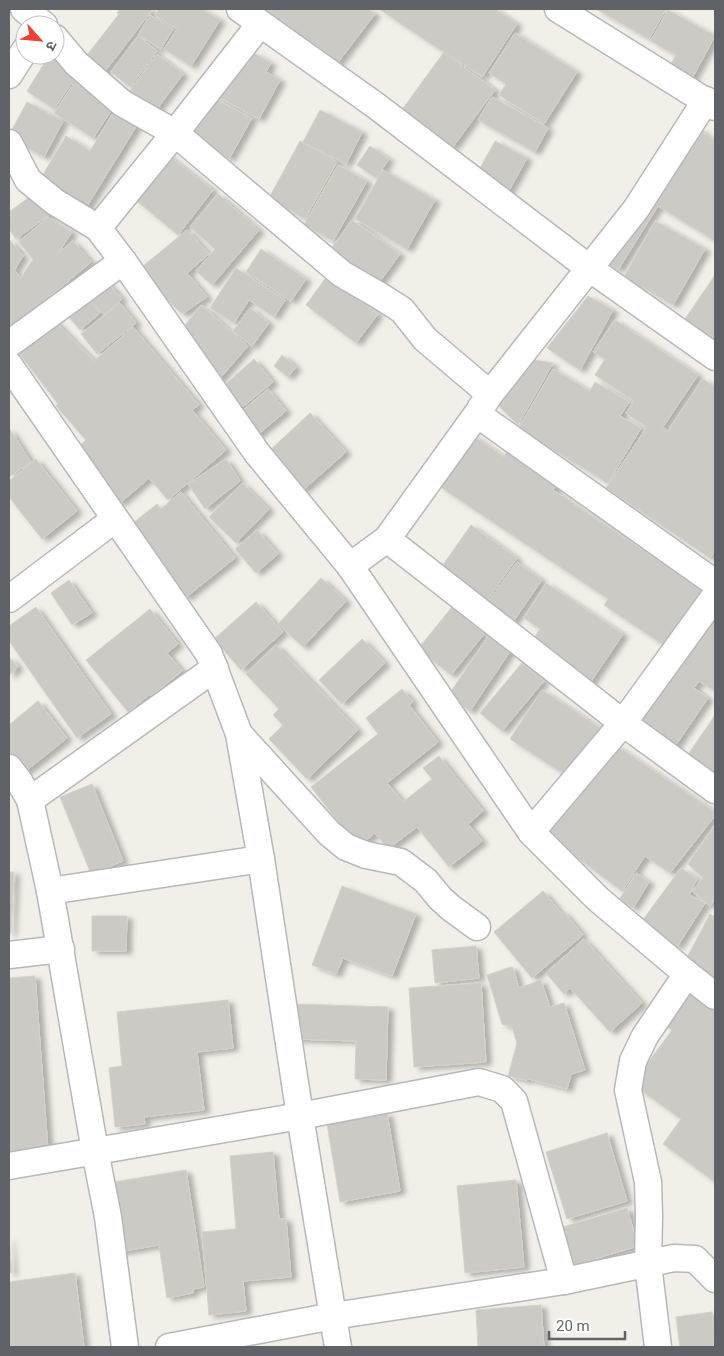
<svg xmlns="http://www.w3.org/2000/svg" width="724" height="1356" viewBox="0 0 724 1356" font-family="Roboto,'Noto Sans Devanagari',sans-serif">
  <defs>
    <filter id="shadow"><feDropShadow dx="5.5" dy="3" stdDeviation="2.5" flood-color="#0004"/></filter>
  </defs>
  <rect width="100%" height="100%" fill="#f1efe8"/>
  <!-- building -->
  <g fill="#cccac5" stroke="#d6d1c6" filter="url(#shadow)">
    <path d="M120,9H153L103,74L84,59L119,14L117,13Z"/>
    <path d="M159,9H202L220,20L191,66L164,49L177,29L155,15Z"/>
    <path d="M262,9H368L375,14L336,65Z"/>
    <path d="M379,9H495L517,24L482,77L457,60V61Z"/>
    <path d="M596,9H666L649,39Z"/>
    <path d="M668,10L715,36L691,80L669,68L676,55L651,41Z"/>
    <path d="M150,15L173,29L161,49L138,35Z"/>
    <path d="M515,33L577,72L544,124L499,95L506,84L489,73Z"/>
    <path d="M138,36L157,51L130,87L111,72Z"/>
    <path d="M444,52L495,90L452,148L401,111Z"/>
    <path d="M254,53L271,63L266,72L280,80L259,119L213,94L236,61L247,66Z"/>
    <path d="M157,54L183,74L151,117L125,97Z"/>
    <path d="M49,56L77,75L54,109L27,91Z"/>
    <path d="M79,76L117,102L93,138L54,113Z"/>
    <path d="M209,96L252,118L229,159L183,127Z"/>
    <path d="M492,97L548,128L535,152L478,120Z"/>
    <path d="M27,102L63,121L44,157L9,137V135Z"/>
    <path d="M320,110L362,132L346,164L303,142Z"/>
    <path d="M114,111L137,125L84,211L38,183L66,136L90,151Z"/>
    <path d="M697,128L715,141V241L658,206L618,270L602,259Z"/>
    <path d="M300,141L337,162L305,219L269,198Z"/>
    <path d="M495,141L527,158L507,194L475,177Z"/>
    <path d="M370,146L389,159L376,178L357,165Z"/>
    <path d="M165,153L213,190L178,235L131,196Z"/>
    <path d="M338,165L367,181L333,241L304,225Z"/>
    <path d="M383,170L435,200L407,249L355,219Z"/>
    <path d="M35,193L50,214L16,239L9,229V212Z"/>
    <path d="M218,194L259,230L212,285L196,271L215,249L190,227Z"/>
    <path d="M48,217L72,232L58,253L73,241L91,262L9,331V239L23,256L14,270L21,278L33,259L19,242Z"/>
    <path d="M352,220L400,254L378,284L330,250Z"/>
    <path d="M655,221L705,249L673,305L624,277Z"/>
    <path d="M187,230L209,254L187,273L207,297L182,314L138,270Z"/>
    <path d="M261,249L306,279L291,301L246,272Z"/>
    <path d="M236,268L285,300L274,317L249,300L234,323L210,308Z"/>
    <path d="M715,275V344L683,322Z"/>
    <path d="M327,276L378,314L356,343L306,305Z"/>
    <path d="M106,281L122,299L104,315L88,298Z"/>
    <path d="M83,293L100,313L80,330L63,310Z"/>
    <path d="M588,296L613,310L580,370L547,348Z"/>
    <path d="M120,303L136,323L97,354L81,334Z"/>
    <path d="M201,305L248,346L215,384L179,333Z"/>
    <path d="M250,308L269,323L252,346L233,331Z"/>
    <path d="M53,319L94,361L133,327L199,405L192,410L226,450L168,500L149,478L119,504L74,451L86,440L56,406L58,404L15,348Z"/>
    <path d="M615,320L698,375L663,427L668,431L703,379L715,387V550L710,558L606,488L647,427L626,413L634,401L595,375L605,359L593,352Z"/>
    <path d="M282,355L296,367L288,377L274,366Z"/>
    <path d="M254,359L273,382L234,414L217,392Z"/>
    <path d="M529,359L553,363L518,425L498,405Z"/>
    <path d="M553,369L590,391L595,382L629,402L620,416L641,428L608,483L518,429Z"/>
    <path d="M268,389L286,411L255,437L236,416Z"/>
    <path d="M310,413L346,452L302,491L267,453Z"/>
    <path d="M9,428L31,462L9,477Z"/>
    <path d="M472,435L504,457L509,448L559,481L553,490L703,590L665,646L604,605L608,599L439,486Z"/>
    <path d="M36,459L77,511L42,539L9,497V481Z"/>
    <path d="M226,459L240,481L205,509L188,484Z"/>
    <path d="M242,483L269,509L236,543L209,517Z"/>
    <path d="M181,492L235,558L185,598L128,527L157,504L161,509Z"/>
    <path d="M471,525L517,558L484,605L438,572Z"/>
    <path d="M257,530L278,554L256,573L235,549Z"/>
    <path d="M517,562L542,580L510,626L484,608Z"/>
    <path d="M321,578L346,601L303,647L278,624Z"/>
    <path d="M69,580L92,613L72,625L51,593Z"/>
    <path d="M546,583L623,634L588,686L529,646L540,629L524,618Z"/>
    <path d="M256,602L283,632L241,670L214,639Z"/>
    <path d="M36,607L111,714L77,738L9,641V626Z"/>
    <path d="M452,607L484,634L451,675L418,649Z"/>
    <path d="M150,609L178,644L167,653L182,671L151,696L150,694L128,712L86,660Z"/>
    <path d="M715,611V691L699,681L694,688L708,698L671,752L631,721Z"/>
    <path d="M491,632L513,647L470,711L448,696Z"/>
    <path d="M362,639L385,663L342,704L319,680Z"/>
    <path d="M276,645L358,730L307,779L269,739L283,725L273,715L279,709L246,674Z"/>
    <path d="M9,657L18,667L9,676Z"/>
    <path d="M522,663L544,681L502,731L480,713Z"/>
    <path d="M402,689L413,702L409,705L438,742L387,783L403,802L432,779L423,768L439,756L483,811L468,824L482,841L449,867L417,827L388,849L375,833L358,847L311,787L378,734L366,718Z"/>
    <path d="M542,690L602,729L570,778L510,739Z"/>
    <path d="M38,701L67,738L22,774L9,757V725Z"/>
    <path d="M715,715V780L685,759Z"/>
    <path d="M615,745L715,812V816L670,873L645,856L622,891L541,831Z"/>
    <path d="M92,784L123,861L91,874L60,797Z"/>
    <path d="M715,825V899L710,906L692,891L703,878L688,864Z"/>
    <path d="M681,868L697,879L689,895L705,903L677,947L642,921Z"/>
    <path d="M9,872H14L11,933H9Z"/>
    <path d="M636,873L649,882L633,908L619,900Z"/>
    <path d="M342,886L416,914L392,976L343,958L336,974L312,965Z"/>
    <path d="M543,891L562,914L564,912L583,935L532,978L494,932Z"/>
    <path d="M710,914L715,917V985L682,967Z"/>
    <path d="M92,916H127L126,951H92Z"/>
    <path d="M584,939L642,1003L610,1032L570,988L564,994L546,973Z"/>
    <path d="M476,946L479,978L435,983L432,950Z"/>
    <path d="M511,967L513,968L519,988L541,980L550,1007L564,1003L585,1070L571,1074L567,1089L529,1079L526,1080L508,1076L517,1043L512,1027L502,1024L487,975Z"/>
    <path d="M35,976L48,1150L9,1153V978Z"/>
    <path d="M481,983L486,1062L414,1067L409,988Z"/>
    <path d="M690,991L715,1010V1182L663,1144L681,1119L632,1084L672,1030L665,1025Z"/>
    <path d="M228,1000L233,1048L197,1052L204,1110L144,1117L145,1124L115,1127L109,1068L122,1066L117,1012Z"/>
    <path d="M295,1004L388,1007L386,1080L355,1079L356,1041L294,1039Z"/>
    <path d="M387,1113L400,1191L340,1202L327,1124Z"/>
    <path d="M607,1133L627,1201L567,1219L546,1152Z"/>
    <path d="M273,1152L279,1219H286L291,1277L243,1281L246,1311L209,1315L202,1232L236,1229L230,1156Z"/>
    <path d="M186,1170L204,1287L193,1289V1293L167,1298L159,1245L118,1252L108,1183Z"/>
    <path d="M516,1180L524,1267L465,1273L457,1186Z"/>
    <path d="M627,1208L638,1246L574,1265L563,1227Z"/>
    <path d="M9,1238L12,1272L9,1273Z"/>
    <path d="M75,1273L84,1347H9V1282Z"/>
    <path d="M541,1305L544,1347H478L476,1310Z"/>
    <path d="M712,1312L715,1347H680L676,1317Z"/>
  </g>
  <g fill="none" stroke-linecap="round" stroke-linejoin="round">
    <!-- street casing -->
    <g stroke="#b5b8bc" stroke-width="29">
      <g id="street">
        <path d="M24,9L44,25"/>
        <path d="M240,9L375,105L589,268L715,357"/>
        <path d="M558,9L715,107"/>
        <path d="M260,24L175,133L98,228L123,261L257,453L350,566L387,539"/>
        <path d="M55,38L76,63L122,103L175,133L342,274L380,296L402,310L425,339L490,394"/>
        <path d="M9,75L25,50"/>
        <path d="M9,143L28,180L55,202L98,228"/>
        <path d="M9,344L123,261"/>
        <path d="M9,365L209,654L239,734L261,859L300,1116L9,1166"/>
        <path d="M480,409L490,394L636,209L706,100"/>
        <path d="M350,566L531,832"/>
        <path d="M715,583L477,414L387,539L623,723L715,790"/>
        <path d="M9,599L115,519"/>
        <path d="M239,734L329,833L346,847L366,855L401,862L426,881L440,898L451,908L477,927"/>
        <path d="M9,768L19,781L30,800L50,891L95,1151L108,1217L125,1347"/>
        <path d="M30,800L215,668"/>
        <path d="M50,891L261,859"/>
        <path d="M9,955L61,949"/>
        <path d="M687,974L715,996"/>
        <path d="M169,1347L333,1316L564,1281L674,1258L695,1259L715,1279"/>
        <path d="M338,1347L300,1116L479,1082L502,1089L514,1101L564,1281"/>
        <path d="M658,1347L648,1264L649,1216L648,1182L628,1090L633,1061L645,1036L687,974L598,899L531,832L623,723L715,596"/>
      </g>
    </g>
    <!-- street -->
    <use href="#street" stroke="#fff" stroke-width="26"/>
  </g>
  <!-- border -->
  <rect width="724" height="1356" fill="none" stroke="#5f6368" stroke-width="20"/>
  <!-- north arrow -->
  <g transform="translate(40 40) rotate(117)"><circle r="24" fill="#ffffff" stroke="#bfc1c3"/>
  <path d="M0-4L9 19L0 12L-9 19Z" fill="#ea4335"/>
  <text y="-8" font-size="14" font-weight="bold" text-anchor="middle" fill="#5f6368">उ</text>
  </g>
  <!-- scale -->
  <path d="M549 1331v8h76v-8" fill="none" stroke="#5f6368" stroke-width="2.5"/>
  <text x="556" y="1331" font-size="15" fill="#5f6368" stroke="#ffffff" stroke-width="4" paint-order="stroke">20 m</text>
</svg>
